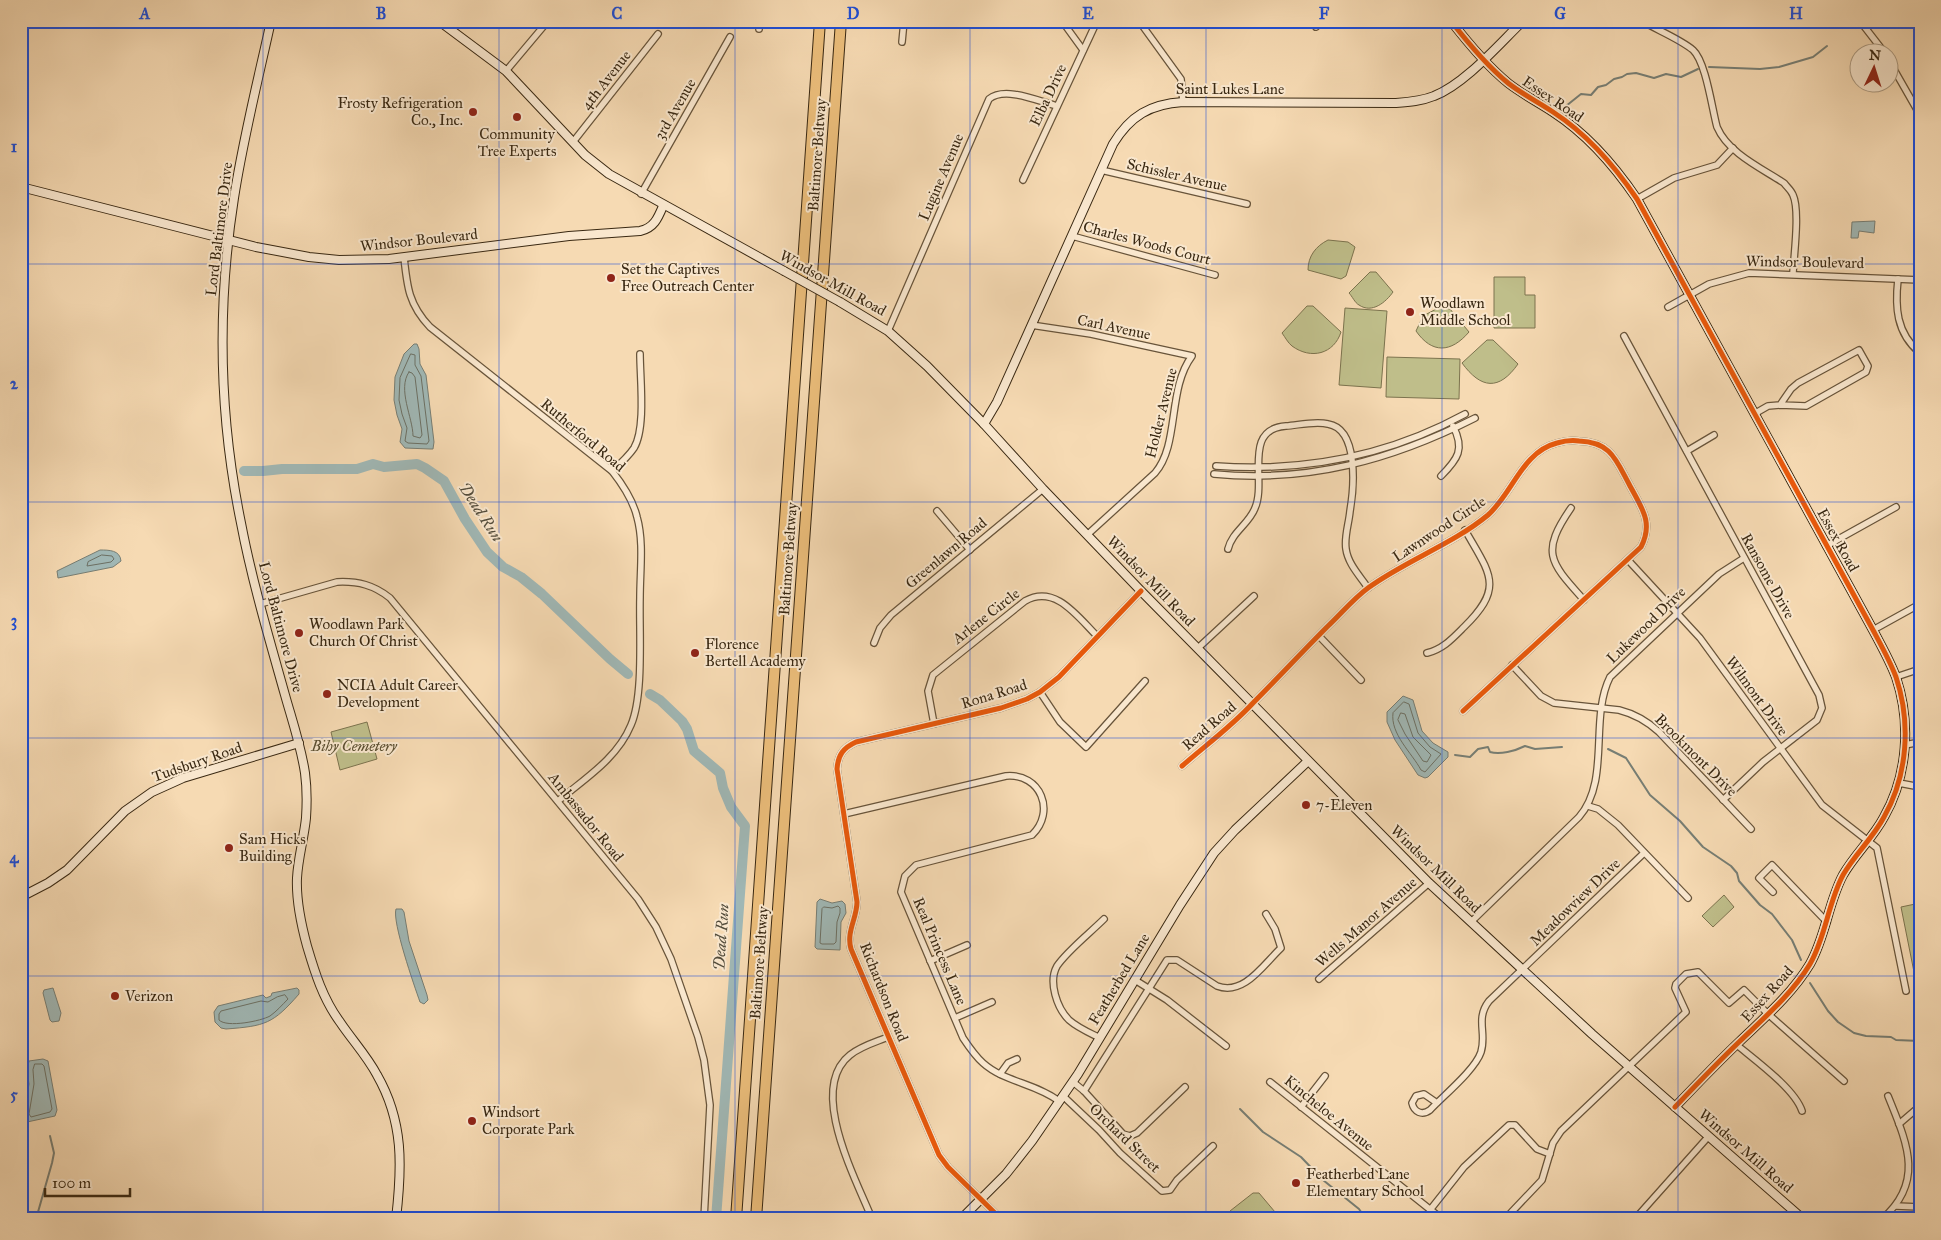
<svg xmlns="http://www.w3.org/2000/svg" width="1941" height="1240" viewBox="0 0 1941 1240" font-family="'IM FELL Great Primer',serif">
  <rect width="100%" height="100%" fill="#f6dab3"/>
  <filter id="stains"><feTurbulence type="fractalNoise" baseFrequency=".004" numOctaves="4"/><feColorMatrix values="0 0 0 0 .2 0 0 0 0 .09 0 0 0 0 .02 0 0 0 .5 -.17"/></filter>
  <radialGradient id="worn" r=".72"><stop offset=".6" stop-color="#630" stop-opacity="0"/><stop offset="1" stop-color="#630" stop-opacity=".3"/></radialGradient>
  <!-- green -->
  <g fill="#bfbe8a" stroke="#7c734e">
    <path d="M1328,240L1348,242L1355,247L1346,276L1341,279L1308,270C1308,256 1316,246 1328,240Z"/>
    <path d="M1370,272H1376L1393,292C1386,302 1372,314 1359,305C1355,303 1352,296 1349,293Z"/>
    <path d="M1494,277H1525V295H1535V328H1494Z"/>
    <path d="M1307,306H1313L1341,332C1334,354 1311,360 1292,346C1288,343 1285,337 1282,333Z"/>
    <path d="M1440,307L1450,309L1469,332C1451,353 1432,354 1416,331L1423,316Z"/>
    <path d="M1345,308L1387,311L1381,388L1339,385Z"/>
    <path d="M1487,340H1493L1518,364C1499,391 1481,389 1462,363Z"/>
    <path d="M1387,357L1460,359L1459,399L1386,397Z"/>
    <path d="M367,722L377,759L340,770L331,732Z"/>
    <path d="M1724,895L1734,907L1713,927L1702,916Z"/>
    <path d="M1920,903V1002L1901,907Z"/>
    <path d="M1253,1193H1259L1275,1212L1272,1219H1235L1230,1211Z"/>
  </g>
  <!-- water -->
  <g fill="#a0b8b6" stroke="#777e74">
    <path d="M1875,221L1874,233L1859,231L1858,238H1851L1852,222Z"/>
    <path d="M414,344H417L419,349L420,364L426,375L434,442L433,449H430L405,448L400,442L402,429L397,415L394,400L395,377L404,354Z"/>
    <path d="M100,550C109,550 120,550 121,561L113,567L58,578L57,571Z"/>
    <path d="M1403,696L1413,700L1422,731L1433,743L1448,752V757L1428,777L1425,778L1418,775L1395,740L1387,722V712Z"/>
    <path d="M820,899L832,903L842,901L845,904L846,913L841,922L840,950L817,949L815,947L817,902Z"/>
    <path d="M396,909H402L404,912L409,941L427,995L428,1000L424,1004L420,1002C414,985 392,922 396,909Z"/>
    <path d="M53,988L61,1013L59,1021L52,1022L50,1020L43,993L44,990Z"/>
    <path d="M297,988L299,990V994C273,1024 265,1026 226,1029L221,1028L215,1022L214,1012L218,1006L263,995L266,998L271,996L272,993Z"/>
    <path d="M43,1059L48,1061L57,1110L55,1116L27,1122L24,1113L29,1084L27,1071L29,1061Z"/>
  </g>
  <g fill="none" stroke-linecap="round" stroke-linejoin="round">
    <!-- shore -->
    <g stroke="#6c7064" stroke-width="1">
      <path d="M411,354L415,355V365L421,376L429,441L427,444L408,443L405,441L407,428L402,414L399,400L400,378Z"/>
      <path d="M409,372L412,373L415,377L422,435L420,438L413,436C413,418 397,389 409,372Z"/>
      <path d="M102,555L112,556L114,559L111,562L87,566L88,562Z"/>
      <path d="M1404,702L1409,704L1418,733L1430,747L1441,754L1425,772L1421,770C1412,753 1390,734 1393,713Z"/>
      <path d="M1401,713L1405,714L1413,737L1431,755L1427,762L1423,761L1405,734L1398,720Z"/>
      <path d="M824,907L832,908L838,906L840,908V913L837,922L836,942L834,944H822L820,943L822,909Z"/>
      <path d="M285,995L288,999C282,1005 277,1011 270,1016C261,1021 227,1028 219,1020V1014L221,1011L261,1001L268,1002L277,997Z"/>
      <path d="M35,1064H42L44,1066L52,1109L50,1112L31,1117L29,1114L34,1084L33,1070Z"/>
    </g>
    <!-- stream -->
    <g stroke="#777e74" stroke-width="2">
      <path d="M1709,67L1760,69L1779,67L1813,57L1827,46"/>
      <path d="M1566,106L1581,94L1591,95L1598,87L1606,85L1614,79L1622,77L1627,74L1636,73L1654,78L1666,74L1681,77L1698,69"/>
      <path d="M1608,749L1626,758L1650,795L1680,821L1703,847L1731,866L1737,873L1739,881L1760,905L1772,914L1792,940L1801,960"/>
      <path d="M1455,755L1470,757L1478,749L1488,747L1490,752C1500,755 1515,751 1525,746L1535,749L1562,747"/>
      <path d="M1810,983L1828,1011L1838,1022L1854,1033L1866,1036L1891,1037L1896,1040L1920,1041"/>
      <path d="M1240,1109L1263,1132L1301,1157L1323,1180L1359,1209L1366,1219"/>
      <path d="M36,1219L52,1163L54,1153L50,1136"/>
    </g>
    <!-- river -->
    <g stroke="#a0b8b6" stroke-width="10">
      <path d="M244,471H263L282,469H357L373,464L384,467L417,464L425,468L444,481L465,519L487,552L503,567L521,577L542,594L610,659L628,674"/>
      <path d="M650,694L660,700L682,721L687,729L694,751L720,773L723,788L731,807L745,826L716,1219"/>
    </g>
    <!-- street casing -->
    <g stroke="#68543a" stroke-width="8">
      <g id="street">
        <path d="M968,21L986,23L993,21"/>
        <path d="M1062,21L1083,50"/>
        <path d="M1139,21L1181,79L1183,102"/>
        <path d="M1315,21L1316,27"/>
        <path d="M1642,21C1657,30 1680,39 1693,50C1706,62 1712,109 1717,127C1728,153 1761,168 1784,183C1787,187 1791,190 1793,195C1800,210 1794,255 1793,273"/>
        <path d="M1860,21L1884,52"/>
        <path d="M759,29V21"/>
        <path d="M902,42L904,21"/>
        <path d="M1888,59L1920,115"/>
        <path d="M506,71L548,21"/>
        <path d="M573,142L658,34"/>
        <path d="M1101,170L1247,204"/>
        <path d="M1023,180L1097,21"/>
        <path d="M641,194L730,37"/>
        <path d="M1637,199L1674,178L1717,165L1733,148"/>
        <path d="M1072,236L1215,275"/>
        <path d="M404,257C407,287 409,305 430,327L612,471C623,485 633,500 637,517C644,542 640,571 640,597C639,631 644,695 631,725C617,759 584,779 558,801"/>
        <path d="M1898,279C1895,307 1896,333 1920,353"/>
        <path d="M1668,307L1709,284L1749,273L1920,280"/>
        <path d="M1031,325L1091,334L1192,356C1167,389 1180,444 1155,473L1087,535"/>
        <path d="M888,331L989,99C1005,86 1038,101 1057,106"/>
        <path d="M1624,336L1819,695L1822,708L1817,720L1763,762L1723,800"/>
        <path d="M1754,414L1768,406L1780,405L1791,389L1798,383L1859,350L1868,366L1866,372L1806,406L1780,405"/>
        <path d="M1687,451L1714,435"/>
        <path d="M1216,466C1303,472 1388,456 1465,414"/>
        <path d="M612,471C620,464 628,457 634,448C646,428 640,378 640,354"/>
        <path d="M1214,474C1308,483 1392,460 1475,418"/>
        <path d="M1441,476C1458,459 1465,449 1453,426"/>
        <path d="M1571,508C1540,553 1550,562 1584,600"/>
        <path d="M937,511L970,550"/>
        <path d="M1826,546L1896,507"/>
        <path d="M1228,549C1232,532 1249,524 1255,508C1267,481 1242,429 1286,426C1299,425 1315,421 1328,424C1359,429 1354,488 1350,511C1349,523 1344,537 1346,549C1348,564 1360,576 1368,588"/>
        <path d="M1628,560L1700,638L1822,805L1877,848L1906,991"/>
        <path d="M260,604L337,582C358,581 374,585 390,598L638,899L656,927L671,959L698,1037L704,1060L710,1105L704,1219"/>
        <path d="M1873,630L1920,604"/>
        <path d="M1319,636L1361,680"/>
        <path d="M874,643L880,628L891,615L1043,489"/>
        <path d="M1198,648L1254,596"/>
        <path d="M1427,653C1443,649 1452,639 1464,627C1505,587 1490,574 1465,530"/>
        <path d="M1512,665L1541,696L1554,703L1619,710C1635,714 1647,721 1659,732L1751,829"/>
        <path d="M1896,677L1920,669"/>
        <path d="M1040,692L1060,722L1086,747L1145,681"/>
        <path d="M934,724L928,691L933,675L1025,601C1055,584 1077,616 1097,636"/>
        <path d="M1905,745L1920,742"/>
        <path d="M1182,766C1206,745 1232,726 1253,703C1278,678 1302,652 1327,627C1341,614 1353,599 1368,588C1405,561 1453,544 1488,515C1513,493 1522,452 1557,443C1564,441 1572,440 1579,441C1611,442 1616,460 1629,484C1641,507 1654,522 1641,547L1463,711"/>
        <path d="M1899,783L1920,787"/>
        <path d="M1588,806L1598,809L1618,825L1688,898"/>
        <path d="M844,814L1006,776C1041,773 1056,812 1032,835L916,865L905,876L901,892L963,1038C969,1047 975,1056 983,1063C1004,1082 1035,1083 1059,1101"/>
        <path d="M1773,892L1759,878L1772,865L1827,922"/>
        <path d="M1471,922L1579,817C1611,780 1589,719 1610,677L1719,574L1744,558"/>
        <path d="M930,961L967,945"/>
        <path d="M1319,979L1429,883"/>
        <path d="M1135,980L1167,1000L1226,1046"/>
        <path d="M955,1018L992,1002"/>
        <path d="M1100,1038C1090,1033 1078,1028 1069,1020C1057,1008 1048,982 1057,966C1067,951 1091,932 1104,919"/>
        <path d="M1737,1045C1755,1060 1795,1089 1802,1111"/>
        <path d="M1000,1074L1008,1063L1017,1059"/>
        <path d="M1073,1082L1084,1091L1123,1134L1130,1136L1137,1133L1185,1087"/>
        <path d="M1270,1082L1442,1219"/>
        <path d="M1084,1091L1167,960H1177L1217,986C1244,996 1263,965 1281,948L1275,929L1266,914"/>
        <path d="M1063,1096L1099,1130L1120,1153L1162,1191L1170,1190L1177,1180L1213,1146"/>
        <path d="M1437,1103L1424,1094L1416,1096L1412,1103C1414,1112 1422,1116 1430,1110C1443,1096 1475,1070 1481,1052C1487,1033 1475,1019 1489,1001L1644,853"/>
        <path d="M1301,1107L1325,1076"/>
        <path d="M1899,1124L1920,1106"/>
        <path d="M1896,1206L1920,1207"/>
        <path d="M1430,1210L1464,1167L1509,1125H1515L1537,1149L1550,1154"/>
        <path d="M108,1216L109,1219"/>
        <path d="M872,1219C856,1179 807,1089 850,1055C861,1046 876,1042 888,1037"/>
        <path d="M1001,1219L948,1167L939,1155L851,949C846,932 857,918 857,902L837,769C838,755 843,748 856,742L1001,708L1027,699L1040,692L1059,677L1141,591"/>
        <path d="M1505,1219L1542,1180L1553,1143L1561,1131L1686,1012L1675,988L1676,984L1686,974L1698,972L1729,1003L1744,990L1768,1014L1844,1081"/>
        <path d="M1635,1219L1708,1137"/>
        <path d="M1882,1219C1926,1181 1906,1141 1888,1096"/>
      </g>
    </g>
    <!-- secondary casing -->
    <g stroke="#392812" stroke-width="10">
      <g id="secondary">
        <path d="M271,21C258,80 243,139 234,198C217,306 219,416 241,523C252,581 269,638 285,695C292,720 301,746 305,773C307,788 307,803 306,818C304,838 298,858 297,878C296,901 301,924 307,946C315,973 323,999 340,1022C352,1040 367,1056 377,1075C404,1122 402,1167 396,1219"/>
        <path d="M439,21L506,71L585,155L609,174L784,271"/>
        <path d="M1451,21C1468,43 1486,65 1508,83C1522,94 1538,102 1553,112C1587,134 1614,165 1637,199L1873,630C1881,645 1890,661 1896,677C1911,722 1908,775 1884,817C1873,838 1855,854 1843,875C1828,903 1826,936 1810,964C1792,994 1764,1018 1739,1042C1717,1063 1696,1085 1675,1107"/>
        <path d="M21,187L256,247L309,257L339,260L389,259L569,236L640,231C654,228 658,218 663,206"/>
        <path d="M840,302L888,331L927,366L984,424L1043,489L1141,591L1429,883L1592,1034L1803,1219"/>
        <path d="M984,424L997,402L1113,144C1130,116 1150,104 1183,102L1396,103C1409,102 1422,101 1434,96C1465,84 1499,44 1523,21"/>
        <path d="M21,897L48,883L67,870L125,811L152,792L183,778L299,743"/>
        <path d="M961,1219L1006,1174L1032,1141L1078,1074L1180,905L1214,853L1235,830L1308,761"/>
      </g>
    </g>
    <!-- highway casing -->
    <g stroke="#392812" stroke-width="12">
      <g id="highway">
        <path d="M736,1219L820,21"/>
        <path d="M756,1219L841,21"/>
      </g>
    </g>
    <!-- street -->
    <use href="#street" stroke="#f9e7ce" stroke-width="5.5"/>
    <!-- secondary -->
    <use href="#secondary" stroke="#f9e7ce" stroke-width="8"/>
    <!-- highway -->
    <use href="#highway" stroke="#ebbd7a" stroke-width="10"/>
    <!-- secondary-bridge casing -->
    <g stroke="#392812" stroke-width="10" stroke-linecap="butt">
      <path id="secondary-bridge" d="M784,271L840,302"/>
    </g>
    <!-- secondary-bridge -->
    <use href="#secondary-bridge" stroke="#f9e7ce" stroke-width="8"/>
    <!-- cycleway casing -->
    <g stroke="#f9e7ce" stroke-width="8">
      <g id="cycleway">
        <path d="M1451,21C1468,43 1486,65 1508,83C1522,94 1538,102 1553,112C1587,134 1614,165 1637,199L1873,630C1881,645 1890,661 1896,677C1911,722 1908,775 1884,817C1873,838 1855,854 1843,875C1828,903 1826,936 1810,964C1792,994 1764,1018 1739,1042C1717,1063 1696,1085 1675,1107"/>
        <path d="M1182,766C1206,745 1232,726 1253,703C1278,678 1302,652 1327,627C1341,614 1353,599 1368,588C1405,561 1453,544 1488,515C1513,493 1522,452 1557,443C1564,441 1572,440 1579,441C1611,442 1616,460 1629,484C1641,507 1654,522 1641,547L1463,711"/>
        <path d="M1001,1219L948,1167L939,1155L851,949C846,932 857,918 857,902L837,769C838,755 843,748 856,742L1001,708L1027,699L1040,692L1059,677L1141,591"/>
      </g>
    </g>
    <!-- cycleway -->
    <use href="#cycleway" stroke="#e8590c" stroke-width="5"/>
  </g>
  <!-- grid -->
  <path fill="none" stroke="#1d4ed8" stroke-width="1" stroke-opacity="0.55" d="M263,21V1219M499,21V1219M735,21V1219M970,21V1219M1206,21V1219M1442,21V1219M1678,21V1219M21,264H1920M21,502H1920M21,738H1920M21,976H1920"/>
  <!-- markers -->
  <g fill="#8f2418" stroke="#f9e7ce" stroke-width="2">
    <circle cx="473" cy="112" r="5"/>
    <circle cx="517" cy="117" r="5"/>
    <circle cx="611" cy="278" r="5"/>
    <circle cx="1410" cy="312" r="5"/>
    <circle cx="299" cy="633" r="5"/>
    <circle cx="695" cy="653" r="5"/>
    <circle cx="327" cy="694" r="5"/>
    <circle cx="1306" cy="805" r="5"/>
    <circle cx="229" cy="848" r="5"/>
    <circle cx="115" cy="996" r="5"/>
    <circle cx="472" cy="1121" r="5"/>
    <circle cx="1296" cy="1183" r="5"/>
  </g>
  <g text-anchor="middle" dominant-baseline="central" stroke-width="4" stroke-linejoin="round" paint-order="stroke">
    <!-- street labels -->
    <g font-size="15" fill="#392812" stroke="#f9e7ce">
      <text transform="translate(606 80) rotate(-52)">4th Avenue</text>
      <text x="1230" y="89">Saint Lukes Lane</text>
      <text transform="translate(1048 95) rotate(-65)">Elba Drive</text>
      <text transform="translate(1553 99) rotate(34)">Essex Road</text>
      <text transform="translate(675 109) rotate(-60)">3rd Avenue</text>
      <text transform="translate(817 155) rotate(-86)">Baltimore Beltway</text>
      <text transform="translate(1177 175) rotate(13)">Schissler Avenue</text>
      <text transform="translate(941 177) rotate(-67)">Lugine Avenue</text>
      <text transform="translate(219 229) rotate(-83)">Lord Baltimore Drive</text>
      <text transform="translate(419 240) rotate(-6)">Windsor Boulevard</text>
      <text transform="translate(1147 243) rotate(15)">Charles Woods Court</text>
      <text transform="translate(1805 262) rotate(1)">Windsor Boulevard</text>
      <text transform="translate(833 283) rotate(29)">Windsor Mill Road</text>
      <text transform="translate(1114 327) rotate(12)">Carl Avenue</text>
      <text transform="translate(1161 413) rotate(-76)">Holder Avenue</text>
      <text transform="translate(583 435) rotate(40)">Rutherford Road</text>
      <text transform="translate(1439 529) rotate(-33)">Lawnwood Circle</text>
      <text transform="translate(1838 540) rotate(61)">Essex Road</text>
      <text transform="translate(946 553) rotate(-40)">Greenlawn Road</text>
      <text transform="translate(788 559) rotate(-86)">Baltimore Beltway</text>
      <text transform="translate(1768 576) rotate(61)">Ransome Drive</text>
      <text transform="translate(1151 581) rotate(46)">Windsor Mill Road</text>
      <text transform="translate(986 616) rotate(-38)">Arlene Circle</text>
      <text transform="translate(1646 625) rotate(-44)">Lukewood Drive</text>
      <text transform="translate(281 627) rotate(75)">Lord Baltimore Drive</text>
      <text transform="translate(994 694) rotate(-17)">Rona Road</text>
      <text transform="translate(1757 696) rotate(54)">Wilmont Drive</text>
      <text transform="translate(1209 726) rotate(-41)">Read Road</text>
      <text transform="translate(1696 755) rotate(45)">Brookmont Drive</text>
      <text transform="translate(197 762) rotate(-19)">Tudsbury Road</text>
      <text transform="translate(586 817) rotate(51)">Ambassador Road</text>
      <text transform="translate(1436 869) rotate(44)">Windsor Mill Road</text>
      <text transform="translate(1575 902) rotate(-44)">Meadowview Drive</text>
      <text transform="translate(1366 922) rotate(-41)">Wells Manor Avenue</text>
      <text transform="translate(940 951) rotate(67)">Real Princess Lane</text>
      <text transform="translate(759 963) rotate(-86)">Baltimore Beltway</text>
      <text transform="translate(1119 979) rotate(-59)">Featherbed Lane</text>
      <text transform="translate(884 992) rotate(68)">Richardson Road</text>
      <text transform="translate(1767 994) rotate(-48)">Essex Road</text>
      <text transform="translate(1329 1113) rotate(39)">Kincheloe Avenue</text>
      <text transform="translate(1125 1138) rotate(44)">Orchard Street</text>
      <text transform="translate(1746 1151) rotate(41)">Windsor Mill Road</text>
    </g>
    <!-- poi labels -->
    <g font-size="15" fill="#392812" stroke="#f9e7ce" text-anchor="start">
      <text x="463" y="103" text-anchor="end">Frosty Refrigeration<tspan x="463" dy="17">Co., Inc.</tspan></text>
      <text x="517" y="134" text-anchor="middle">Community<tspan x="517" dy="17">Tree Experts</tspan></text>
      <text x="621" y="269">Set the Captives<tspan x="621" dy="17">Free Outreach Center</tspan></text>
      <text x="1420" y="303">Woodlawn<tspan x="1420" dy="17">Middle School</tspan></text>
      <text x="309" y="624">Woodlawn Park<tspan x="309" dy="17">Church Of Christ</tspan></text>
      <text x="705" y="644">Florence<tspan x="705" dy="17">Bertell Academy</tspan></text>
      <text x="337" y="685">NCIA Adult Career<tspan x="337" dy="17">Development</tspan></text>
      <text x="1316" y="805">7-Eleven</text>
      <text x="239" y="839">Sam Hicks<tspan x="239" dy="17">Building</tspan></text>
      <text x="125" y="996">Verizon</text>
      <text x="482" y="1112">Windsort<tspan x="482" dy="17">Corporate Park</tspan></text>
      <text x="1306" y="1174">Featherbed Lane<tspan x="1306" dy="17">Elementary School</tspan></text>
    </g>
    <!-- park labels -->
    <g font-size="15" font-style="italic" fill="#5a4e30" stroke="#f9e7ce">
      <text x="354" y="746">Bihy Cemetery</text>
    </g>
    <!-- water labels -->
    <g font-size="16" font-style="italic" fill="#534c3b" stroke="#f9e7ce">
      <text transform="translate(481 512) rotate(57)">Dead Run</text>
      <text transform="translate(721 937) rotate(-86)">Dead Run</text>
    </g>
  </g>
  <!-- margin -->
  <rect width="1941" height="1240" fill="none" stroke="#f6dab3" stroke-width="55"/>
  <!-- north arrow -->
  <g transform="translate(1874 68) rotate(4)"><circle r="24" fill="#f9e7ce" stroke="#ac9b83"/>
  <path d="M0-4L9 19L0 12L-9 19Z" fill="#8f2418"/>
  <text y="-8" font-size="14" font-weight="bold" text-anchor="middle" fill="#392812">N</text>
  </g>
  <!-- scale -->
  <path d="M45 1188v8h85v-8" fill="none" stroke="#392812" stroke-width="2.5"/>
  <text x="52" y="1188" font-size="15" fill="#392812" stroke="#f9e7ce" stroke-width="4" paint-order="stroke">100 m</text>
  <rect x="28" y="28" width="1886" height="1184" fill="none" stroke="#1d4ed8" stroke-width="2"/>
  <g font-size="16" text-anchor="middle" font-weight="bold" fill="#1d4ed8">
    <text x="145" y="19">A</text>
    <text x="381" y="19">B</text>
    <text x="617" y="19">C</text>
    <text x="853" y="19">D</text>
    <text x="1088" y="19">E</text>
    <text x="1324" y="19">F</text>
    <text x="1560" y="19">G</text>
    <text x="1796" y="19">H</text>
    <text x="14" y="152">1</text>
    <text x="14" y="389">2</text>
    <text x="14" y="626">3</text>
    <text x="14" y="863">4</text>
    <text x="14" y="1100">5</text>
  </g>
  <rect width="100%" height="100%" filter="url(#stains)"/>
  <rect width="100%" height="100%" fill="url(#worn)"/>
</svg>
